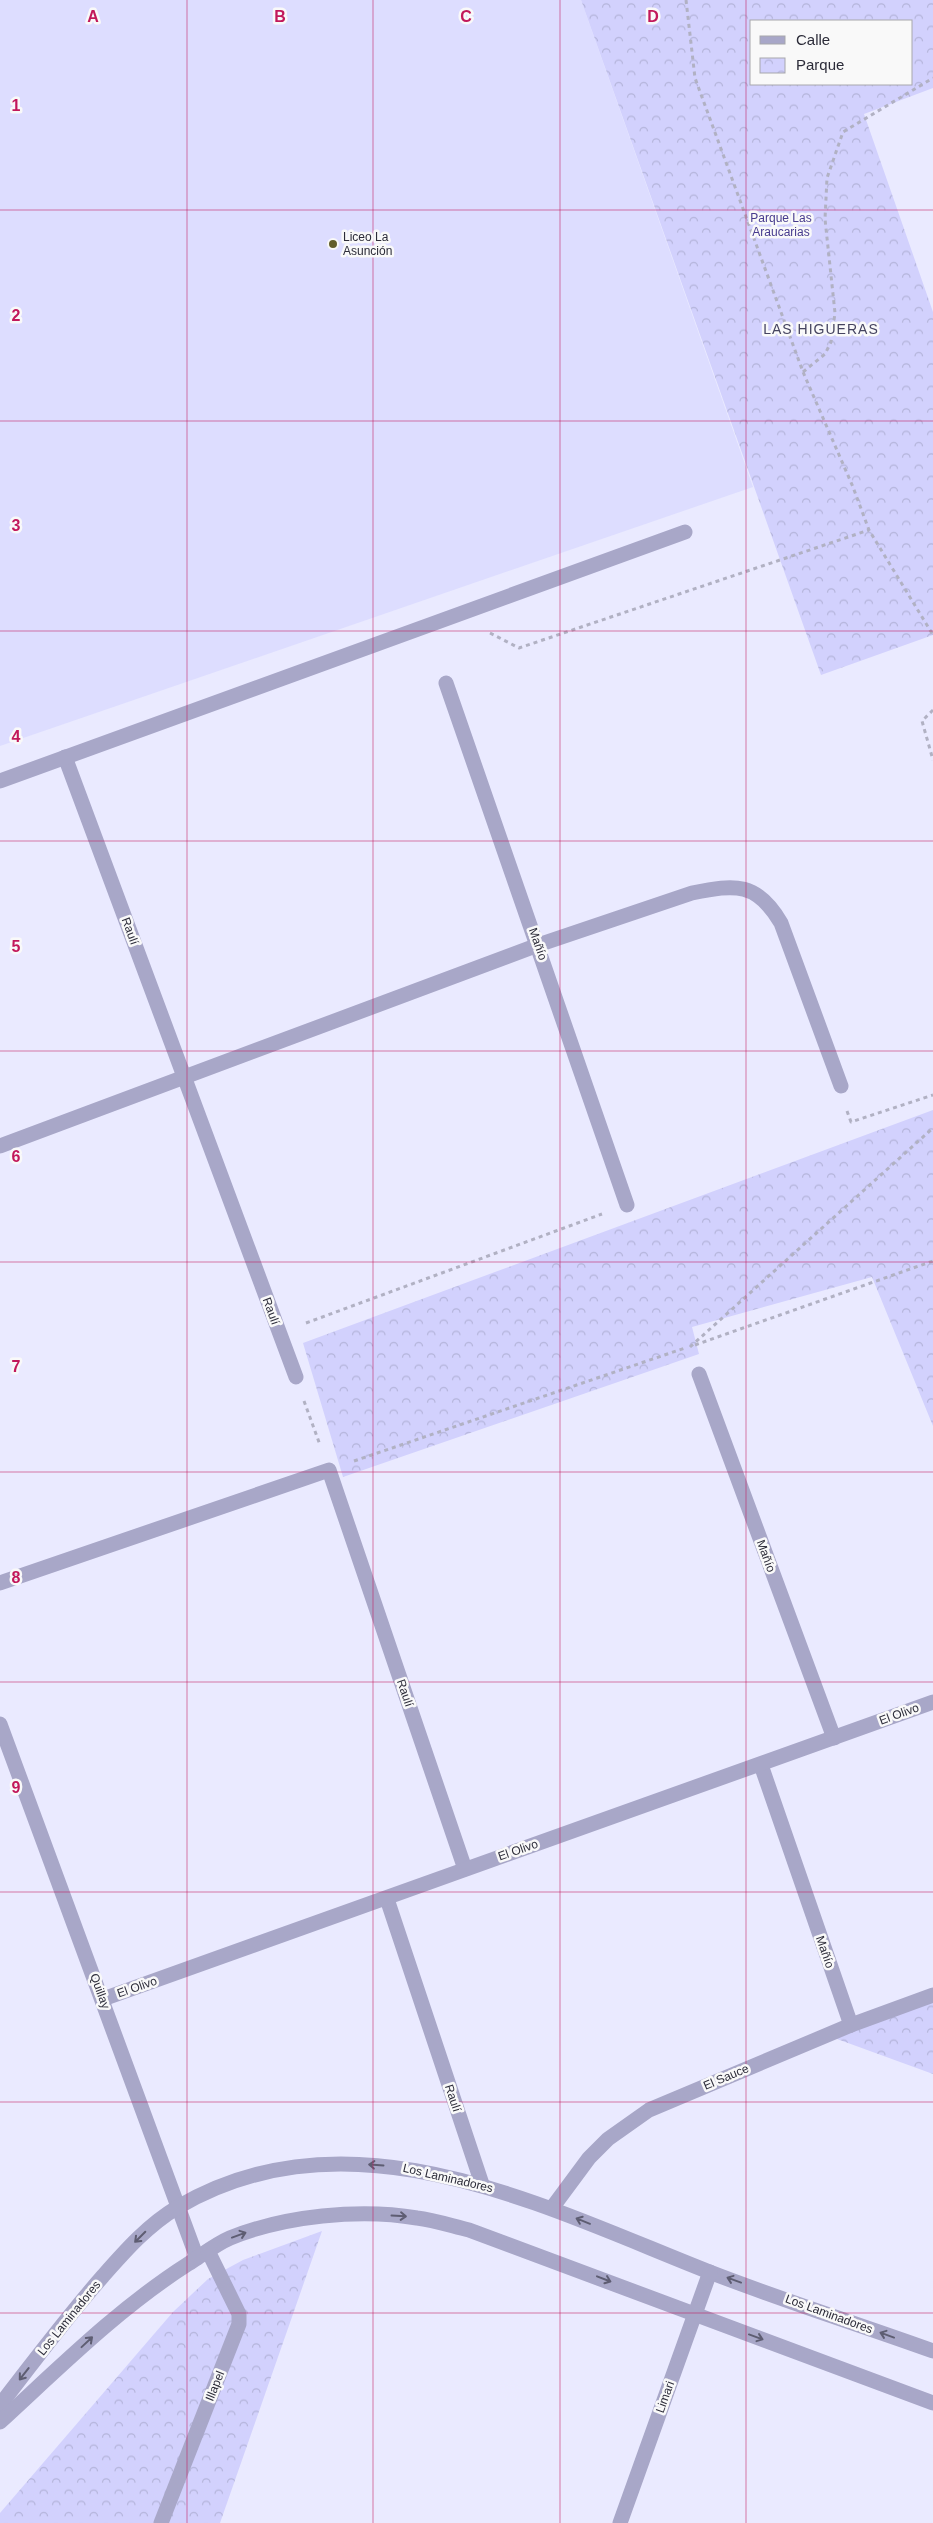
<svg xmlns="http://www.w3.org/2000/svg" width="933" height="2523" viewBox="0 0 933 2523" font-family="Arial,sans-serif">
  <defs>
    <pattern id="park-crowns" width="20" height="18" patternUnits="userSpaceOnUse" patternTransform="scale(1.25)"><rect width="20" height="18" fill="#d2d1fd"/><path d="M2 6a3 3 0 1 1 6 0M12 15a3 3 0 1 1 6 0" fill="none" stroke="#b4b4da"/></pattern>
  </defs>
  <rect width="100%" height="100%" fill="#eaeaff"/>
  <!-- built -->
  <path fill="#ddf" d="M0,0H581L753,487L0,746Z"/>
  <!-- park -->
  <g fill="url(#park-crowns)" fill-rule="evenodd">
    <path d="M581,0H933V88L864,114L933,312V635L821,675ZM752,21H912V84H752Z"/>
    <path d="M933,1110V1426L872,1277L692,1327L699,1354L343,1477L303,1343Z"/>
    <path d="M933,1995V2074L826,2035Z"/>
    <path d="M322,2231L220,2523H0V2513L173,2312L208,2279L243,2260Z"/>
  </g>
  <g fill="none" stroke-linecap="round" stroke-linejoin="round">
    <!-- path -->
    <g stroke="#b1b1c3" stroke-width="3" stroke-dasharray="4 4" stroke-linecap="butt">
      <path d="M686,0L695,78L803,372L853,487L869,530L933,635"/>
      <path d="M803,372L825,354L831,342L835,313L825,219L827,178L843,132L933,78"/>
      <path d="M490,633L519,648L869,530"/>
      <path d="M933,710L922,721L933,760"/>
      <path d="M847,1111L851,1122L933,1095"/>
      <path d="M306,1323L602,1214"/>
      <path d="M695,1345L933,1261"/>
      <path d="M690,1347L933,1128"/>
      <path d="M304,1401L320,1445"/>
      <path d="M354,1461L685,1348"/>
    </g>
    <!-- minor -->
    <g stroke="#a8a7c8" stroke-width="15">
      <path d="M446,683L627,1205"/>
      <path d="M65,757L296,1377"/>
      <path d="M0,781L685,532"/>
      <path d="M0,1146L538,945L692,893C736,884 757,882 781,923L841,1086"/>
      <path d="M699,1374L834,1738"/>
      <path d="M0,1583L329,1470L465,1869"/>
      <path d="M0,1724L197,2258"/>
      <path d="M761,1765L851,2025"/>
      <path d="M387,1899L482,2184"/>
      <path d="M103,1999L933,1702"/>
      <path d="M552,2208L589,2158L608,2139L649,2110L851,2025L933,1995"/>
      <path d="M0,2405C34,2361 67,2317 103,2276C126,2250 148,2225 178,2207C351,2106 542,2206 707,2271C781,2300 858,2324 933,2351"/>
      <path d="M0,2422C60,2367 119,2308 188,2264C202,2255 216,2244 230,2238C284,2216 360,2208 417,2218C434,2220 452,2226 469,2230L933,2403"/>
      <path d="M161,2523L239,2324V2314L208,2251"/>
      <path d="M620,2523L710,2272"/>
    </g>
  </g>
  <!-- one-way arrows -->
  <defs><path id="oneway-shaft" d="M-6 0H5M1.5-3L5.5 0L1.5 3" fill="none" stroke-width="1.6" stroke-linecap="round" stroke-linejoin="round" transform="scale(1.25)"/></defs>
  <g stroke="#5e5d72">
    <use href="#oneway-shaft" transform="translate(376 2165) rotate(-176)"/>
    <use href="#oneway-shaft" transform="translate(399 2216) rotate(3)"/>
    <use href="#oneway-shaft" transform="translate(583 2221) rotate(-158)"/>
    <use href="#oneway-shaft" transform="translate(239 2235) rotate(-20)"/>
    <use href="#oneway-shaft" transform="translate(140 2237) rotate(135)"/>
    <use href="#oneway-shaft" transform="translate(604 2279) rotate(21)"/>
    <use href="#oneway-shaft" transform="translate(734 2280) rotate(-160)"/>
    <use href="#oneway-shaft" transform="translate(887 2335) rotate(-160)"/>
    <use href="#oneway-shaft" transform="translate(756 2337) rotate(20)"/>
    <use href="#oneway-shaft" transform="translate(87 2342) rotate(-43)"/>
    <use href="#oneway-shaft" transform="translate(24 2374) rotate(128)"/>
  </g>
  <!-- grid -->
  <path fill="none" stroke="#c2185b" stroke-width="1" stroke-opacity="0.55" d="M187,0V2523M373,0V2523M560,0V2523M746,0V2523M0,210H933M0,421H933M0,631H933M0,841H933M0,1051H933M0,1262H933M0,1472H933M0,1682H933M0,1892H933M0,2102H933M0,2313H933"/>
  <!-- markers -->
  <circle fill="#625e2b" stroke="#f9f9f9" stroke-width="2" cx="333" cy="244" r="5"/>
  <g text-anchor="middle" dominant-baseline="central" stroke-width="5" stroke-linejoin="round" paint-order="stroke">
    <!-- park labels -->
    <g font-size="12" fill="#473b8e" stroke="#f9f9f9">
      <text x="781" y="218">Parque Las<tspan x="781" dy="14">Araucarias</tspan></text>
    </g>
    <!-- poi labels -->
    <g font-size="12" fill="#2c2c39" stroke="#f9f9f9" text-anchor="start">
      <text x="343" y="237">Liceo La<tspan x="343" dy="14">Asunción</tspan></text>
    </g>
    <!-- street labels -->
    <g font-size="12" fill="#2c2c39" stroke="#f9f9f9">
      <text transform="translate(130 931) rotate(70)">Raulí</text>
      <text transform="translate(538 944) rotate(71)">Mañío</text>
      <text transform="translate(271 1311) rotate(70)">Raulí</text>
      <text transform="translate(766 1556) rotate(70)">Mañío</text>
      <text transform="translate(405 1693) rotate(71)">Raulí</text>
      <text transform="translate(899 1714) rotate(-20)">El Olivo</text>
      <text transform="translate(518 1850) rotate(-19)">El Olivo</text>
      <text transform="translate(825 1952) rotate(71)">Mañío</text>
      <text transform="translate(137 1987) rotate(-19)">El Olivo</text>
      <text transform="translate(100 1991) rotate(70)">Quillay</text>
      <text transform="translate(726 2077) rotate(-23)">El Sauce</text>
      <text transform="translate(453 2098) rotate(72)">Raulí</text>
      <text transform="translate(448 2178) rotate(13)">Los Laminadores</text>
      <text transform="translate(829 2314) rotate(20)">Los Laminadores</text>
      <text transform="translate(69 2318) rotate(-51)">Los Laminadores</text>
      <text transform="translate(215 2386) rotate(-68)">Illapel</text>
      <text transform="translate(665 2397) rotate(-70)">Limari</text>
    </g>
    <!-- neighbourhood labels -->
    <g font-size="14" letter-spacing="1" fill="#454460" stroke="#f9f9f9">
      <text x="821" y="329">LAS HIGUERAS</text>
    </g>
  </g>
  <g font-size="16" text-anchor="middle" font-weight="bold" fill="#c2185b" stroke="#f9f9f9" stroke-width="5" stroke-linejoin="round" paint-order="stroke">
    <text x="93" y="22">A</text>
    <text x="280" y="22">B</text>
    <text x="466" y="22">C</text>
    <text x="653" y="22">D</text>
    <text x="16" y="111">1</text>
    <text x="16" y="321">2</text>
    <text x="16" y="531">3</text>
    <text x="16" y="742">4</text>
    <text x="16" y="952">5</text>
    <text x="16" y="1162">6</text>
    <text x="16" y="1372">7</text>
    <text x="16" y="1583">8</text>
    <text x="16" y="1793">9</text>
  </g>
  <!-- legend -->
  <rect x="750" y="20" width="162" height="65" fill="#f9f9f9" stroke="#a7a7ac"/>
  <rect x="760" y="36" width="25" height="8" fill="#a8a7c8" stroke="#a7a7ac"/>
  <text x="796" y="45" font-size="15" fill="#2c2c39">Calle</text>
  <rect x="760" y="58" width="25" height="15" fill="url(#park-crowns)" stroke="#a7a7ac"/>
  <text x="796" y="70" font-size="15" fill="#2c2c39">Parque</text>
</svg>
